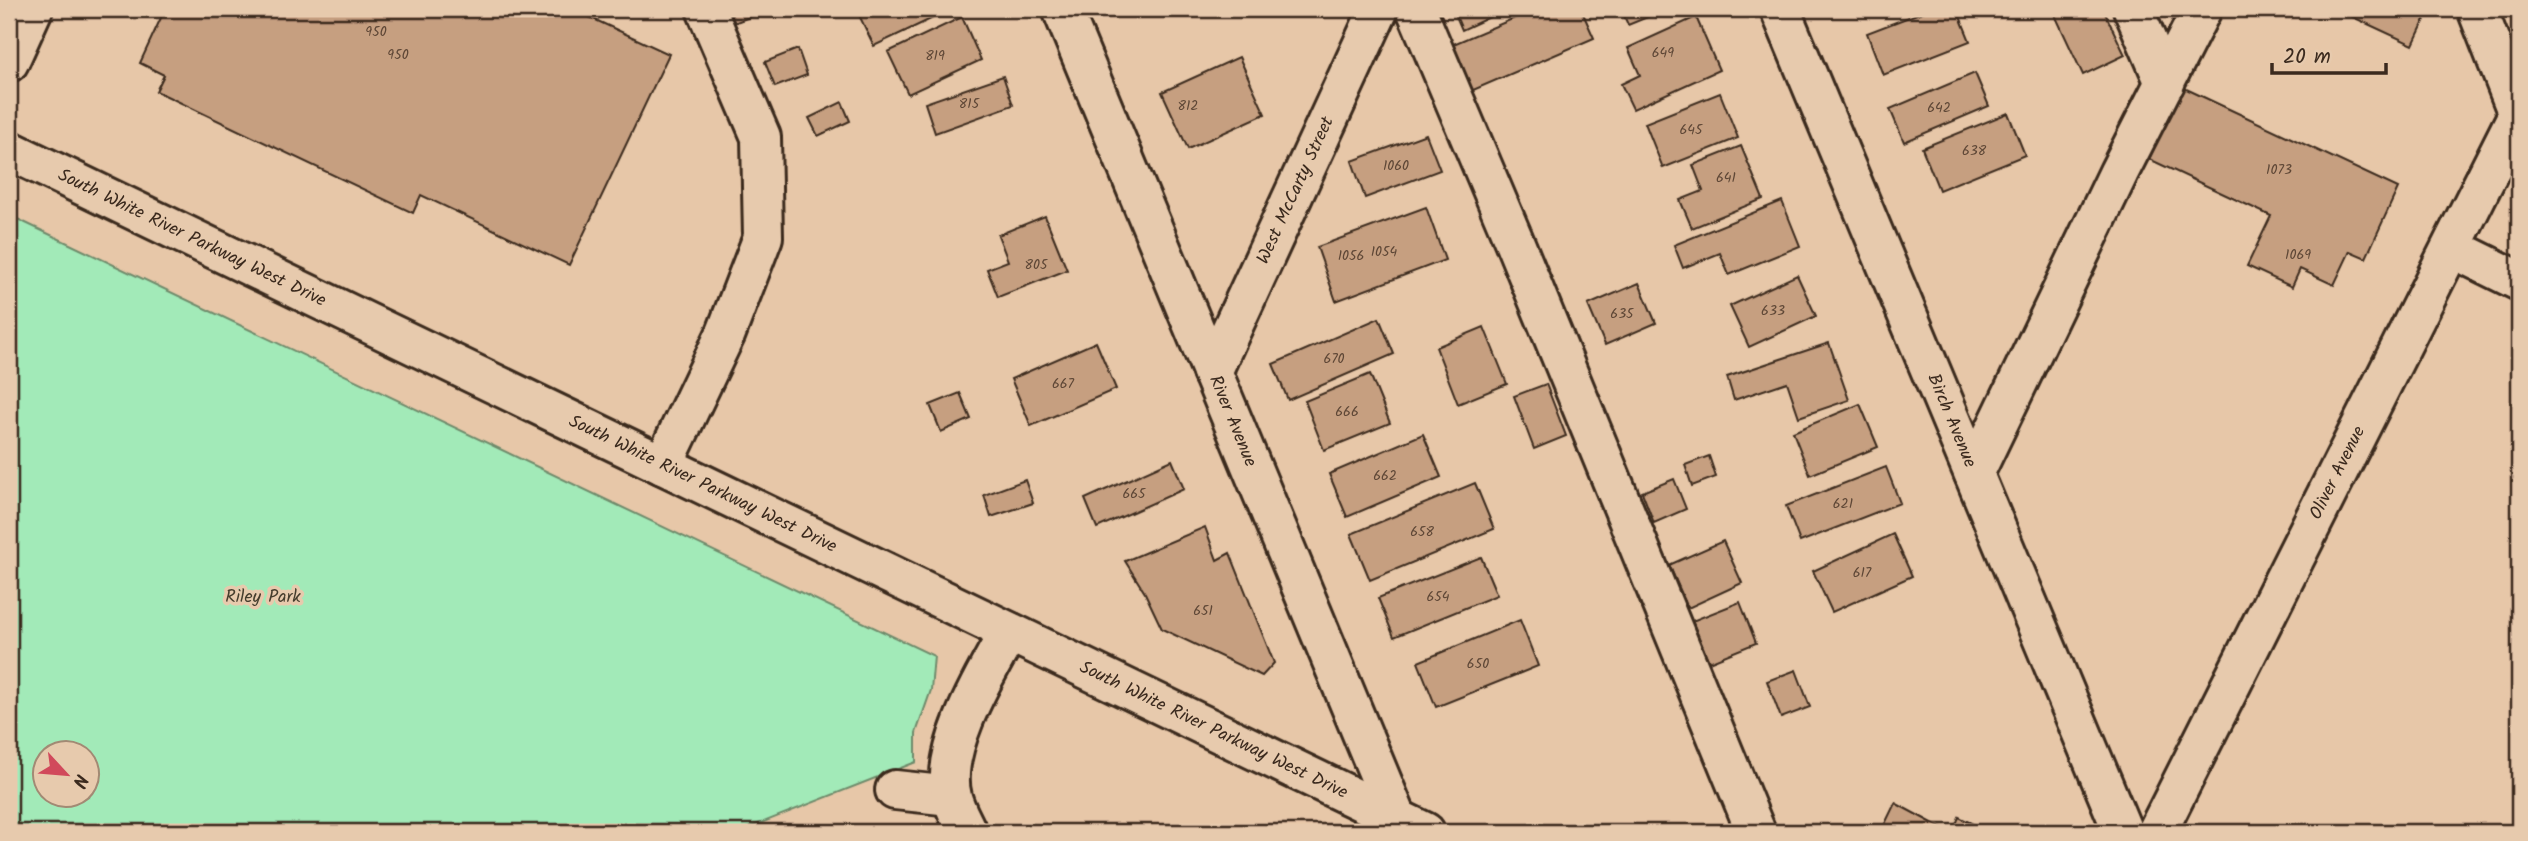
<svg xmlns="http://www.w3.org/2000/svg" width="2528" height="841" viewBox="0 0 2528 841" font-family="Kalam,sans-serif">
  <rect width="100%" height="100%" fill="#e7c7a8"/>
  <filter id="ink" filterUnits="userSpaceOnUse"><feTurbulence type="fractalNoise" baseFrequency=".0143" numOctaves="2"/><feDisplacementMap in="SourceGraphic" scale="14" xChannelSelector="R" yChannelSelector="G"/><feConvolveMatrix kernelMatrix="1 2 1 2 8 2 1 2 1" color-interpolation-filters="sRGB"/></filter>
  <g filter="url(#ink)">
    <!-- green -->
    <path fill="#a2eab8" stroke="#6e8a6b" stroke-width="2" fill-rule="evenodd" d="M9,215L934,656L931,690L916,733V762L738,832H9ZM46,754H88V796H46Z"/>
    <!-- building -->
    <g fill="#c69f80" stroke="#3b2a1e" stroke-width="2">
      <path d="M165,9H572L669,54L569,265L421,195L413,213L156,91L164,75L140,63Z"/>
      <path d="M726,9H771L731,24Z"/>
      <path d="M856,9H952L874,46Z"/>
      <path d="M1453,9H1507L1462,30Z"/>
      <path d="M1536,9H1581L1594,38L1471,91L1451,45Z"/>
      <path d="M1621,9H1667L1628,25Z"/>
      <path d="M1930,9H1957L1970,41L1883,75L1867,33Z"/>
      <path d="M2068,9H2103L2125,55L2083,75L2055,15Z"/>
      <path d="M2344,9H2430L2413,45L2342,12Z"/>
      <path d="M962,17L981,60L908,94L888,52Z"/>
      <path d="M1696,17L1719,70L1633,109L1621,84L1640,75L1628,48Z"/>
      <path d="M798,49L807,75L775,87L765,62Z"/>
      <path d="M1239,57L1265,114L1188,149L1162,92Z"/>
      <path d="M1975,73L1989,106L1904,142L1890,109Z"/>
      <path d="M1003,76L1013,105L935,133L925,103Z"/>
      <path d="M2182,87L2398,188L2366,258L2350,251L2334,285L2300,269L2292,287L2247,266L2271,216L2149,159Z"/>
      <path d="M1720,93L1738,138L1663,168L1645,123Z"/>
      <path d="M842,102L850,121L818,136L809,118Z"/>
      <path d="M2008,113L2025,155L1939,190L1922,148Z"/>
      <path d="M1426,134L1440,170L1365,198L1352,161Z"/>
      <path d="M1741,146L1763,199L1692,228L1680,200L1703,191L1693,165Z"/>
      <path d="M1782,201L1800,246L1729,275L1720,253L1683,268L1674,245Z"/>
      <path d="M1426,207L1445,260L1336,301L1317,247Z"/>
      <path d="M1045,216L1067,270L998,297L987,269L1008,261L998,235Z"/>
      <path d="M1797,275L1816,316L1749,347L1730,306Z"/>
      <path d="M1639,283L1656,323L1605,345L1588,305Z"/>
      <path d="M1379,318L1394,354L1288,400L1273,364Z"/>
      <path d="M1484,327L1507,384L1458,404L1436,347Z"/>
      <path d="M1096,342L1116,389L1031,426L1011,379Z"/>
      <path d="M1829,343L1849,400L1799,417L1787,382L1734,400L1727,377Z"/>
      <path d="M1370,374L1390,423L1324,450L1305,401Z"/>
      <path d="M1546,384L1566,436L1534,449L1514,396Z"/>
      <path d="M960,393L971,419L941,432L930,405Z"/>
      <path d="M1860,404L1878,447L1810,475L1793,432Z"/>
      <path d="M1423,434L1441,477L1347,517L1329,474Z"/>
      <path d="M1709,456L1716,477L1692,486L1685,465Z"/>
      <path d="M1172,460L1184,489L1097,528L1085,499Z"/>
      <path d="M1886,467L1900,503L1800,542L1786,506Z"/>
      <path d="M1674,479L1686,509L1654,523L1642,492Z"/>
      <path d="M1025,480L1033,503L991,517L984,495Z"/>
      <path d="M1475,483L1494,529L1370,580L1351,534Z"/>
      <path d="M1205,527L1217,560L1230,553L1274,663L1262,676L1162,629L1145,593L1125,561Z"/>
      <path d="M1893,534L1912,576L1832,612L1813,571Z"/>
      <path d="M1723,541L1742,583L1688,608L1669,565Z"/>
      <path d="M1481,557L1497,595L1394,637L1378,598Z"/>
      <path d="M1740,602L1756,643L1709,662L1692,621Z"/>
      <path d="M1520,620L1538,666L1436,707L1418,662Z"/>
      <path d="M1796,670L1810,707L1781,718L1767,681Z"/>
      <path d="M1895,803L1949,832H1881Z"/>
      <path d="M1959,817L1989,832H1953Z"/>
    </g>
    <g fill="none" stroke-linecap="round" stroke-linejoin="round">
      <!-- minor casing -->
      <g stroke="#3b2a1e" stroke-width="44">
        <g id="minor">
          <path id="s1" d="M1062,9L1402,830"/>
          <path d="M1416,9L1514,241L1756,832"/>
          <path id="s2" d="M1780,9L2123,832"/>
          <path d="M2133,9L2165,83"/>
          <path d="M2477,9L2518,114"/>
          <path d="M9,62L33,9"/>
          <path id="s3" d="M9,150L1425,832"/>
          <path d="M2452,248L2519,281"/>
          <path id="s4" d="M1212,372L1379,9"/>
          <path d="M663,465L726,333L763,237L761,137L706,9"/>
          <path d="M1974,474L2119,172L2202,9"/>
          <path d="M895,790L951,796"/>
          <path d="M967,832C962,821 955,809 952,797C939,749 986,673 1009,632"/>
          <path id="s5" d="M2157,832L2519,112"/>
        </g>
      </g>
      <!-- minor -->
      <use href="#minor" stroke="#e7caad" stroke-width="38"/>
    </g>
  </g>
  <g text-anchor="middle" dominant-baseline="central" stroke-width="7" stroke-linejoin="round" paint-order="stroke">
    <!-- number labels -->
    <g font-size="14" fill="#5e4736">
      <text x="376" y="32">950</text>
      <text x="1663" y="53">649</text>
      <text x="398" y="55">950</text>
      <text x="935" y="56">819</text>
      <text x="969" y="104">815</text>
      <text x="1188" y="106">812</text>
      <text x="1939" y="108">642</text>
      <text x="1691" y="130">645</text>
      <text x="1974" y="151">638</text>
      <text x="1396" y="166">1060</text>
      <text x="2279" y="170">1073</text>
      <text x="1726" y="178">641</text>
      <text x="1384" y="252">1054</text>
      <text x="2298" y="255">1069</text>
      <text x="1351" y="256">1056</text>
      <text x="1036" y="265">805</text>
      <text x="1773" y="311">633</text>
      <text x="1622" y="314">635</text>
      <text x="1334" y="359">670</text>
      <text x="1063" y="384">667</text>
      <text x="1347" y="412">666</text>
      <text x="1385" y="476">662</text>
      <text x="1134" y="494">665</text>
      <text x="1843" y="504">621</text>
      <text x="1422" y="532">658</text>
      <text x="1862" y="573">617</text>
      <text x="1438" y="597">654</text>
      <text x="1203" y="611">651</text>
      <text x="1478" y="664">650</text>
    </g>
    <!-- street labels -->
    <g font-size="18" fill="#3b2a1e" stroke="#e7caad">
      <text stroke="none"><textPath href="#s4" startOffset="200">West McCarty Street</textPath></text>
      <text stroke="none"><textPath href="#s3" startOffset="203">South White River Parkway West Drive</textPath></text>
      <text stroke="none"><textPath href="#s1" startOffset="446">River Avenue</textPath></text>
      <text stroke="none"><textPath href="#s2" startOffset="446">Birch Avenue</textPath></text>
      <text stroke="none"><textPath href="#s5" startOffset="402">Oliver Avenue</textPath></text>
      <text stroke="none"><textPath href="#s3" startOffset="770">South White River Parkway West Drive</textPath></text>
      <text stroke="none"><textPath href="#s3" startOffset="1337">South White River Parkway West Drive</textPath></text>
    </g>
    <!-- park labels -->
    <g font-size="18" fill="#453d2d" stroke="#e7caad">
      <text x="263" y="597">Riley Park</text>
    </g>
  </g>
  <!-- margin -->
  <rect width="2528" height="841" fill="none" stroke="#e7caad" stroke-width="35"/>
  <rect x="18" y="18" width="2493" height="806" fill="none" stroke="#3b2a1e" stroke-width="2.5" filter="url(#ink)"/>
  <!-- north arrow -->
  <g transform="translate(66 774) rotate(116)"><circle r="33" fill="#e7caad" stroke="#a28a74" stroke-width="2"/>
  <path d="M0-5L12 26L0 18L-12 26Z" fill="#d1495b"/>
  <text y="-10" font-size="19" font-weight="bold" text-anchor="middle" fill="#3b2a1e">N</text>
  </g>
  <!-- scale -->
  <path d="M2272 63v10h114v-10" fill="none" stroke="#3b2a1e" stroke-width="3.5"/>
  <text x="2283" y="63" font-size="21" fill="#3b2a1e" stroke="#e7caad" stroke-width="5" paint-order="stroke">20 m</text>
</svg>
